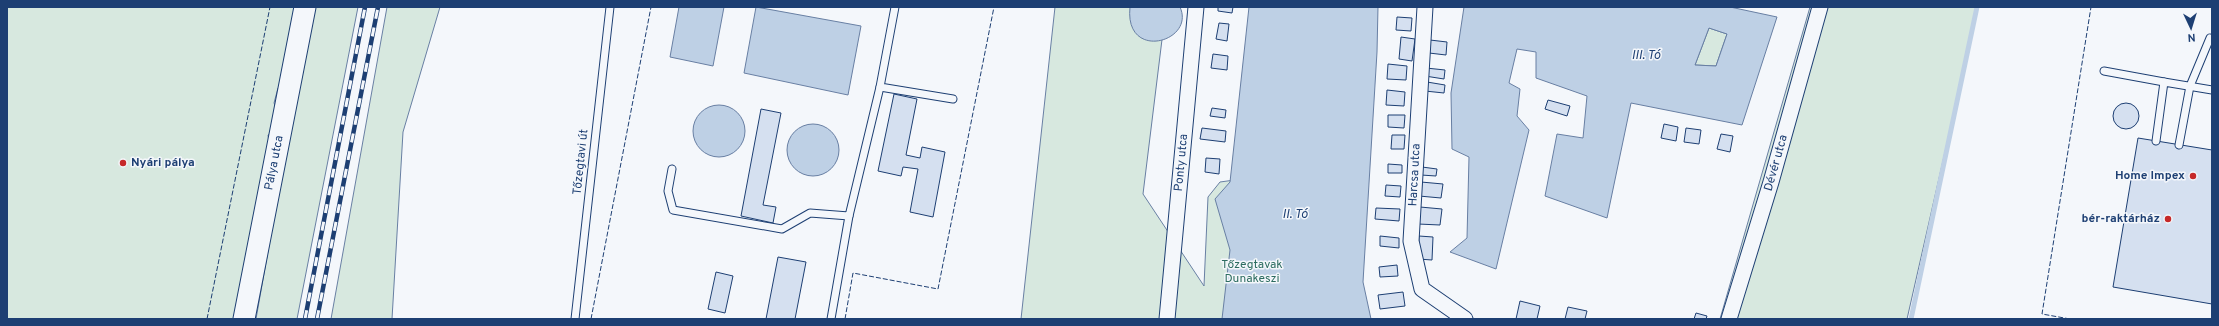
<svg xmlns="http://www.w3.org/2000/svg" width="2219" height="326" viewBox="0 0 2219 326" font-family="Overpass,sans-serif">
  <rect width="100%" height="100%" fill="#f4f7fb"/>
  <!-- green -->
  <g fill="#d7e8df" stroke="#687fa3">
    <path d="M7,7H303L302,38L285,55L288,86L278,88L274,103L278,112L274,132L268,135L270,150L238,319H7Z"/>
    <path d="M311,7H358L297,319H256Z"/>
    <path d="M387,7H440L403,132L392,319H331Z"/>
    <path d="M1055,7H1166L1143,194L1204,286L1208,197L1220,182L1293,172L1304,319H1021Z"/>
    <path d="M1810,7H1978L1907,319H1720Z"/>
    <path d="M1709,28L1727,34L1716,66L1695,65Z"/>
  </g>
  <!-- water -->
  <g fill="#bed0e5" stroke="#687fa3" fill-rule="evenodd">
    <path d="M679,7H724L713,66L670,57Z"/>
    <path d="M756,7L861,26L848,95L744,73Z"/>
    <path d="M1130,7H1180C1196,42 1124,62 1130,7Z"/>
    <path d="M1249,7H1378L1377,52L1363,282L1371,319H1222L1230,250L1215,199L1230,182Z"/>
    <path d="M1464,7H1730L1777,17L1742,125L1631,103L1607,218L1545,196L1557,134L1583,138L1587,96L1536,78V52L1517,49L1509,83L1520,89L1517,116L1529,130L1496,269L1450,252L1467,238L1469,157L1452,149L1451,93ZM1709,28L1727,34L1716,66L1695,65Z"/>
    <circle cx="719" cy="131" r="26"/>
    <circle cx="813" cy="150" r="26"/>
  </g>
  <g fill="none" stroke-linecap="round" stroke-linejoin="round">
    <!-- stream -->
    <path stroke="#bed0e5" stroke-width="5" d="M1911,319L1977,7"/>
  </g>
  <!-- building -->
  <g fill="#d5e0f0" stroke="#1d3f73">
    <path d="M1218,7H1233L1232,13L1218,11Z"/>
    <path d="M1397,17L1412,18L1411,31L1396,30Z"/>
    <path d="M1219,23L1229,24L1227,41L1216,39Z"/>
    <path d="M1401,37L1415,39L1412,61L1399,59Z"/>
    <path d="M1430,40L1447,42L1446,55L1429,53Z"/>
    <path d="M1213,54L1228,56L1227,70L1211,68Z"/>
    <path d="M1388,64L1407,66L1406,80L1387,79Z"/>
    <path d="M1426,68L1445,70L1444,79L1425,76Z"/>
    <path d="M1427,82L1445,85L1444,93L1425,91Z"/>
    <path d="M1387,90L1405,92L1404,106L1386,105Z"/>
    <path d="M894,94L917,99L906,155L920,158L922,147L945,152L933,217L910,212L918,169L903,167L901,176L878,171Z"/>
    <path d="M1548,100L1570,106L1567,116L1545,109Z"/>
    <circle cx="2126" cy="116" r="13"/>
    <path d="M1212,108L1226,110L1225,118L1210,116Z"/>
    <path d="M761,109L781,113L763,205L776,207L773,223L741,216Z"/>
    <path d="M1388,115H1405L1404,128L1388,127Z"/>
    <path d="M1664,124L1678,127L1676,141L1661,138Z"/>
    <path d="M1202,128L1226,131L1225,142L1200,139Z"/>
    <path d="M1686,128L1701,130L1699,144L1684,142Z"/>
    <path d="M1721,134L1733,136L1730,152L1717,149Z"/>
    <path d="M1392,135H1405L1404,149H1391Z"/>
    <path d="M2138,138L2212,150V304L2113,287Z"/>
    <path d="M1206,158L1220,159L1219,174L1205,172Z"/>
    <path d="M1388,164L1402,165V173H1388Z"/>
    <path d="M1422,167L1437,169L1436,176L1421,175Z"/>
    <path d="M1421,182L1443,184L1441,198L1419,196Z"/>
    <path d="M1386,185L1401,186L1400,197L1385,196Z"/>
    <path d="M1420,207L1442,209L1440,225L1418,224Z"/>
    <path d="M1376,208L1400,209L1399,221L1375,219Z"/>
    <path d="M1380,236L1399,238V248L1380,246Z"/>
    <path d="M1419,236L1433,237L1432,260L1418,259Z"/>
    <path d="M778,257L806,262L795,319H766Z"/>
    <path d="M1397,265L1398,276L1380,277L1379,267Z"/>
    <path d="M716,272L733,276L725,313L708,309Z"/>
    <path d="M1403,292L1405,306L1380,309L1378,295Z"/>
    <path d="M1520,301L1540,306L1537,319H1516Z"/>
    <path d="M1568,307L1587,311L1585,319H1565Z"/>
    <path d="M1696,313L1707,316L1706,319H1694Z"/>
  </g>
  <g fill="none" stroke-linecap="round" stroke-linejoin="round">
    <!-- lane casing -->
    <g stroke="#1d3f73" stroke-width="9">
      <g id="lane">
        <path d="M895,7L880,87L953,99"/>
        <path d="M2104,71L2164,82"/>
        <path d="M2156,141L2164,82L2212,90"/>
        <path d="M2179,145L2190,86L2210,38"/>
        <path d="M672,169L668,191L673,210L782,229L810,213L849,216L880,87"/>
        <path d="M575,319L610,7"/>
        <path d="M831,319L849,216"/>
      </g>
    </g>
    <!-- street casing -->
    <g stroke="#1d3f73" stroke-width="17">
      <g id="street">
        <path d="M1425,7L1411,241L1422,289L1465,319"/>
        <path id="s1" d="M1167,319L1196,7"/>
        <path id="s2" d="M1729,319L1771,182L1820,7"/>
      </g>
    </g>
    <!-- secondary casing -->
    <g stroke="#1d3f73" stroke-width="23">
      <g id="secondary">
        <path id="s3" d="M244,319L305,7"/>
      </g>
    </g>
    <!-- lane -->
    <use href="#lane" stroke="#f4f7fb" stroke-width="7"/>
    <!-- street -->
    <use href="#street" stroke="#f4f7fb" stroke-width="15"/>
    <!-- secondary -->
    <use href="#secondary" stroke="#f4f7fb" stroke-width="21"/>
    <!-- rail casing -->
    <g stroke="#1d3f73" stroke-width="4.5">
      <g id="rail">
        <path d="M305,319L365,7"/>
        <path d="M317,319L378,7"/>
      </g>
    </g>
    <!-- rail -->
    <use href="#rail" stroke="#f4f7fb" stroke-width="3" stroke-dasharray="9" stroke-linecap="butt"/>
    <!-- fence -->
    <g stroke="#1d3f73" stroke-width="1" stroke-dasharray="5 2" stroke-linecap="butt">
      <path d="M207,319L270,7"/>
      <path d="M591,319L651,7"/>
      <path d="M845,319L853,273L938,289L994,7"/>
      <path d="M2070,319L2042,314L2091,7"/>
    </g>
  </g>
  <!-- markers -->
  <g fill="#c62828" stroke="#f4f7fb" stroke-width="1.5">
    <circle cx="123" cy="163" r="4"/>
    <circle cx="2193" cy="176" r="4"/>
    <circle cx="2168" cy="219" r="4"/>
  </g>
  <g text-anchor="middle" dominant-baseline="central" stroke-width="3" stroke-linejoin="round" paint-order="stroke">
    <!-- street labels -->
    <g font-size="12" fill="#1d3f73" stroke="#f4f7fb">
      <text transform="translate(581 162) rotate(-84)">Tőzegtavi út</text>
      <text stroke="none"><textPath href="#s3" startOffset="159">Pálya utca</textPath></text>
      <text stroke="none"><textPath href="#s1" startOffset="157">Ponty utca</textPath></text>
      <text stroke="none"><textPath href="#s2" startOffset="163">Dévér utca</textPath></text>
      <text transform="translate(1415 175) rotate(-87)">Harcsa utca</text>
    </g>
    <!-- poi labels -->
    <g font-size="12" font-weight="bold" fill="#1d3f73" stroke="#f4f7fb" text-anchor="end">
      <text x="131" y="163" text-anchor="start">Nyári pálya</text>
      <text x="2185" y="176">Home Impex</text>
      <text x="2160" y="219">bér-raktárház</text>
    </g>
    <!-- park labels -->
    <g font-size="12" fill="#2c6c60" stroke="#f4f7fb">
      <text x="1252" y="265">Tőzegtavak<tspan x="1252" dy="14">Dunakeszi</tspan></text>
    </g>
    <!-- water labels -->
    <g font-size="13" font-style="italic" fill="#1d3f73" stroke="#f4f7fb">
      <text x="1646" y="56">III. Tó</text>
      <text x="1295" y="215">II. Tó</text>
    </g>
  </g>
  <!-- border -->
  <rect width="2219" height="326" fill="none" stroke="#1d3f73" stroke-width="16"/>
  <!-- north arrow -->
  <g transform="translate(2191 28) rotate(176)" stroke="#f4f7fb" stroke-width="3" paint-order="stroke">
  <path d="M0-3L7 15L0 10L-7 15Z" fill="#1d3f73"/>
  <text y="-6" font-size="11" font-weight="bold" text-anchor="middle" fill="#1d3f73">N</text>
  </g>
</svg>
